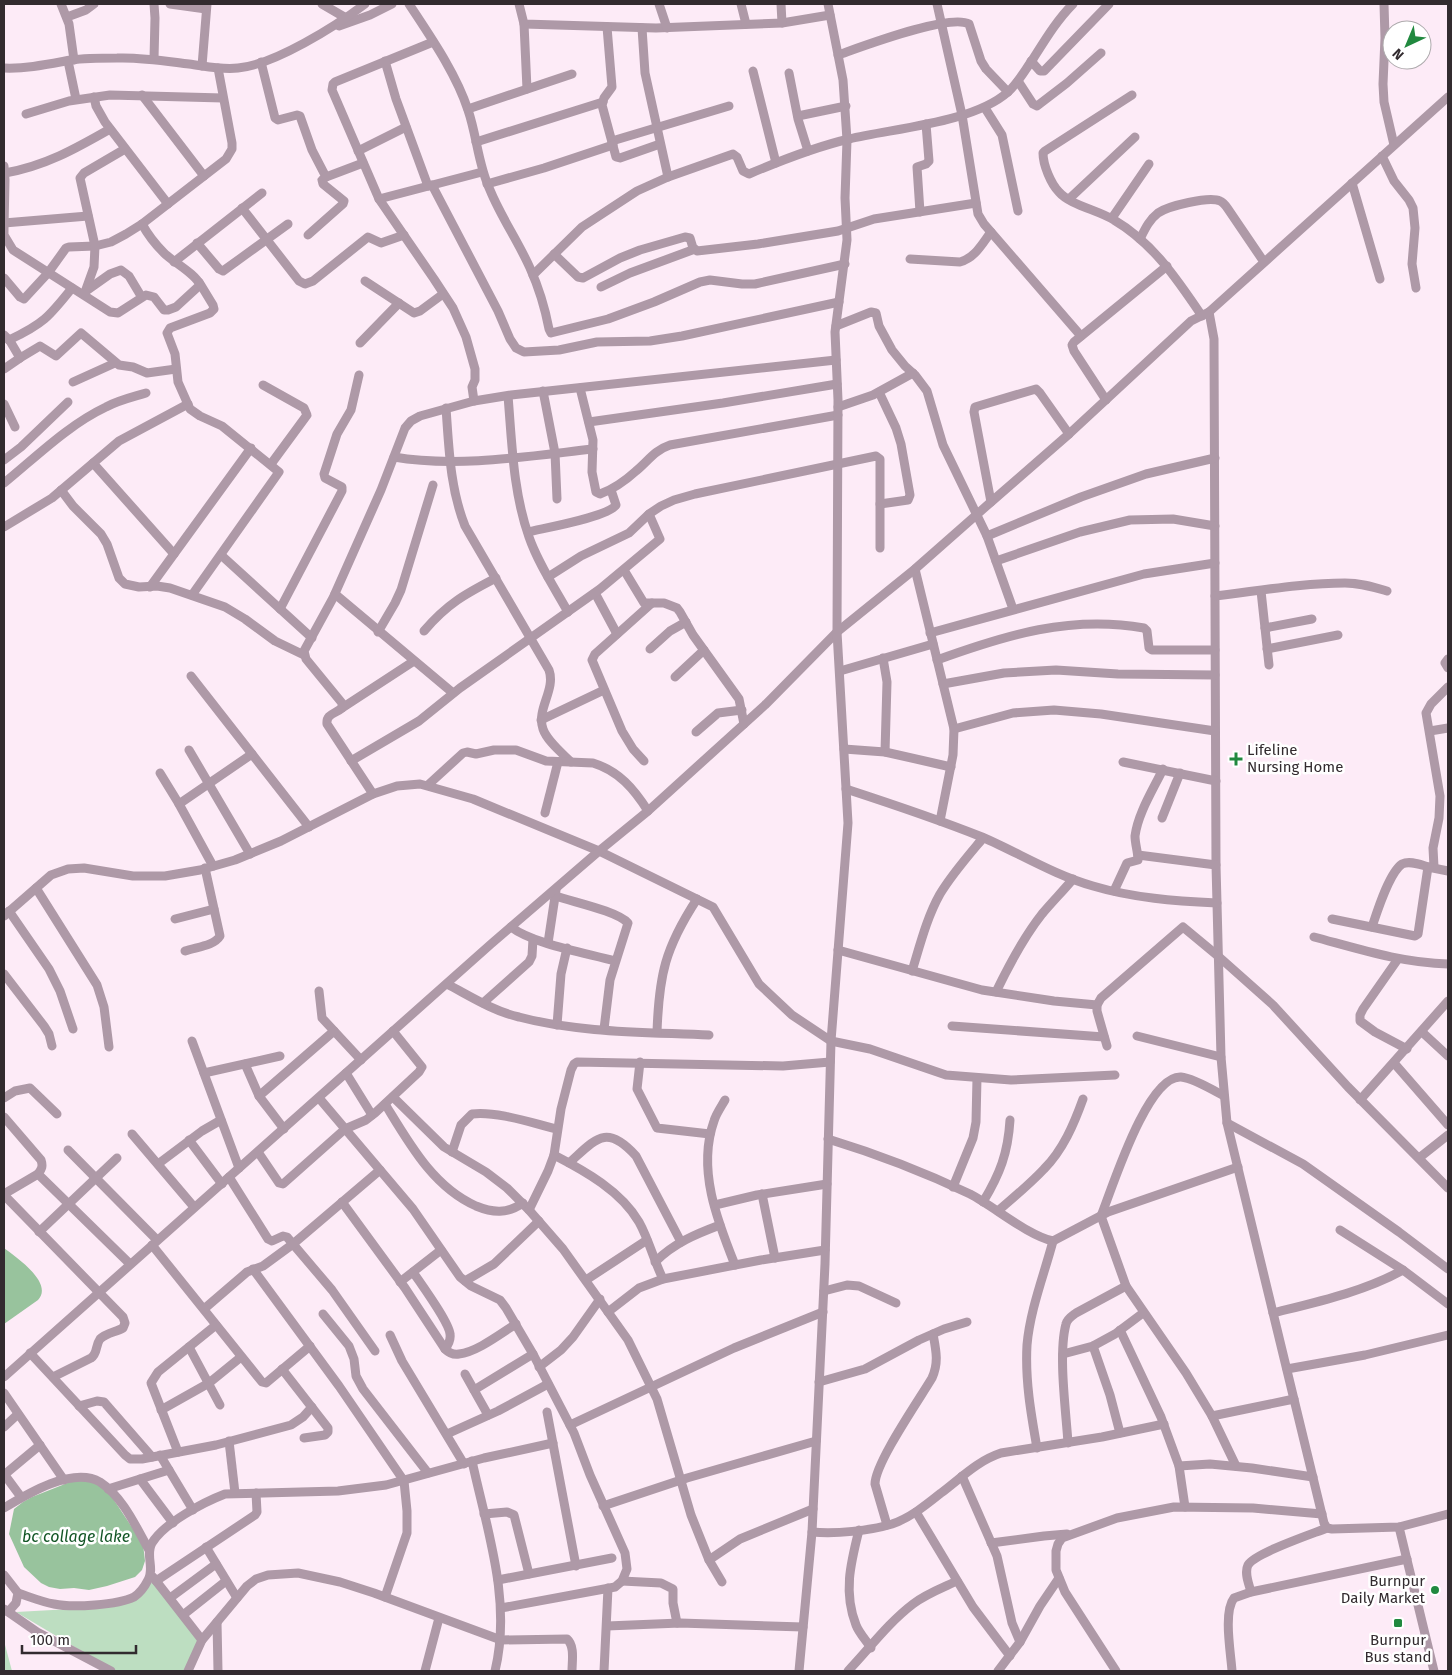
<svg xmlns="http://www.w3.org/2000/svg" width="1452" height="1675" viewBox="0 0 1452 1675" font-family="'Fira Sans',sans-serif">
  <rect width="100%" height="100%" fill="#fdebf7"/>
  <!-- green -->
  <g fill="#bddec1">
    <path d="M155,1581L202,1647L192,1671H118L110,1668L16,1612L108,1607Z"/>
    <path d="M4,1641L12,1671H4Z"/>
  </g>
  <!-- water -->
  <g fill="#98c39d">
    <path d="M4,1248C16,1257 54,1283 38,1300L4,1324Z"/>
    <path d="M87,1479L101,1485L112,1497L143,1544L145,1561L142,1570L135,1577L107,1586L89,1590L74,1588L60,1589L49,1587L41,1583L24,1567L9,1534L14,1509L23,1502L32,1497L70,1482Z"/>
  </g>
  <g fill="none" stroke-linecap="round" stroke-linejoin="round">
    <!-- minor -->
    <g stroke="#ae99a7" stroke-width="9">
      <path d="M61,4L69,24L74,60"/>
      <path d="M170,4L206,9"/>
      <path d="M322,4L346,18"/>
      <path d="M409,4C430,36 456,73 468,110C477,136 478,165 490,190C501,217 518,241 530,268C539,288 545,308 549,329L551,333L608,319L654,302L700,282L710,280L742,284H755L845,264"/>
      <path d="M519,4L524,24L656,28L782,23L830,15"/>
      <path d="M659,4L667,28"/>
      <path d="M741,4L746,24"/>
      <path d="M781,4L782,23"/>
      <path d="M937,4L962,115L978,214L984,224L1081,336"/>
      <path d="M1384,4L1385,38L1383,84L1384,102L1394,145"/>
      <path d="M67,17L86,10L94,4"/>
      <path d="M524,24L527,89"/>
      <path d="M339,26L370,15L392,4"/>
      <path d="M607,27L612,87L604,98L602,105L616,157L620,158L660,144"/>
      <path d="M642,28L645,73L668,177"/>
      <path d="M433,42L335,82L333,84L332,90L379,199L434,279L453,308L466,337L475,369V380L472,387L474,401"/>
      <path d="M838,55C861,47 950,13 969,24L981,61L986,69L1008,92"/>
      <path d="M154,59L155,18L154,4"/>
      <path d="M68,61L76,99"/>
      <path d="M385,61L396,99L428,186"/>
      <path d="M1031,61L1040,71H1044L1109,4"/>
      <path d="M261,62L275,118L278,120L297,115L300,116L312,150L326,177L322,180L323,184L344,201L343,204L308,235"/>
      <path d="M202,66L207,4"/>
      <path d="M4,68C26,69 49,64 71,60C86,58 102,58 117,58C141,57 165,61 189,64C205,66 221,70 238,68C274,65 336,26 365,4"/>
      <path d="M753,71L776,163"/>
      <path d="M789,73L798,119L808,151"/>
      <path d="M1018,81L1033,104L1037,106L1067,83L1101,53"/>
      <path d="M142,95L204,176"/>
      <path d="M1132,95L1045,151L1043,153C1043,165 1051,184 1059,192C1070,205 1098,210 1114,220C1153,243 1177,279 1202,316"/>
      <path d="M94,97L96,106L105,122L168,204"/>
      <path d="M985,108L1002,135L1018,211"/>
      <path d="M468,109L572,74"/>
      <path d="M26,114L69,101L110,95L223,98"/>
      <path d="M798,116L846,106"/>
      <path d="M612,141L729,106"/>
      <path d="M476,142L603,102"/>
      <path d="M358,151L406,127"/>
      <path d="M1382,156L1394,181L1409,200L1413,208L1415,228L1412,264L1416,288"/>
      <path d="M4,166L5,180L4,228V235L13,250L110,312L118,313L146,295L154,297L164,310H168L176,307L200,285C196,274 173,262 164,253C155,244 148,235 142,224"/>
      <path d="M5,173C45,166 75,149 110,129"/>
      <path d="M326,177L363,163"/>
      <path d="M1352,183L1380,279"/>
      <path d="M487,184L544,168L613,145"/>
      <path d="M432,185L498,311L510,339L516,348L524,352L559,350L597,342L650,341L682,336L839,302"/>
      <path d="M379,199L482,172"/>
      <path d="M1069,199L1135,137"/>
      <path d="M242,208L299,281L305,284L313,281L368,237L381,243L404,235"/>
      <path d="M920,212L917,167L926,164L929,161L926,124"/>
      <path d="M1112,218L1149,164"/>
      <path d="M4,223L88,216"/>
      <path d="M1140,239C1145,229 1149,220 1158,213C1168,206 1209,196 1220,201C1223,202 1226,206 1228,209L1264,262"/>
      <path d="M197,243L219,269L223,271L288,224"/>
      <path d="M554,254L578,277L583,278L620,258L640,250L685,237L690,238L693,248L697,251L758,244L838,231L874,219L976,203"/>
      <path d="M910,259L960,262C975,258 982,244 991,232"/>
      <path d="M174,262L262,193"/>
      <path d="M533,275L582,227L637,191L668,177L733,154L737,157L743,171L749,174C782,160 815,147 849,139C895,128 973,123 1008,92C1018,83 1025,70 1033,59C1045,40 1057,20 1073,4"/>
      <path d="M4,278L20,297L24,299L48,273L66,248L69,247L95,246L111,242L126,234L142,224L226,159L232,149V143L218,68"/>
      <path d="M365,281L414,313L420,311L443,294"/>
      <path d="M601,287L630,273L695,249"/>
      <path d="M86,291L110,274L121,270L129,276L141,296"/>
      <path d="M85,292L94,267L95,246L80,178L84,173L125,149"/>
      <path d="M1209,312L1214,339L1216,865L1221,1057L1227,1123L1324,1523L1327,1528L1332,1529L1399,1527L1448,1514"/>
      <path d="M836,326L871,312L876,313L879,326L892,350L905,366L915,375L927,391L943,445L987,536L1013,609"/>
      <path d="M4,335L10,341L20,358L40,346L56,356L81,333L119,365L133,367L147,373L176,369"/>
      <path d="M9,340C43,324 49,317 72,288"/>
      <path d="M360,343L399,303"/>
      <path d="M4,369L20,358"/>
      <path d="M73,382L115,363"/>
      <path d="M263,385L304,408L307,415L271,464"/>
      <path d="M580,388L593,440L592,472L596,492L600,494C614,489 625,481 636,471C648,461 655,450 670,445L838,415"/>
      <path d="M543,391L555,453L557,499"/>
      <path d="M879,392L896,428L901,444L910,495L908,500L880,504"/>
      <path d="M508,396C512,443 513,492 529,537C538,563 554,587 568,612"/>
      <path d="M1106,400L1074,351L1072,345L1074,342L1167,266"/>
      <path d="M4,404L15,427"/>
      <path d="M838,407L873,395L913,373"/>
      <path d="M446,408C449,449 450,488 465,526L549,670C556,690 536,709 543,729C547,741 562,753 571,762"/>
      <path d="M589,422L723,403L837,384"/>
      <path d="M394,457C457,468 530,456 593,449"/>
      <path d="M4,460L21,447L68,402"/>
      <path d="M93,463L174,554"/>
      <path d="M4,483C36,457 68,425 106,407C119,400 133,397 146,393"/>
      <path d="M61,490L73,506L101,534L107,544L119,578L125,584L139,587L157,586L170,588L225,607L245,619L275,641L304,655"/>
      <path d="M991,502L974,412L975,407L1036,389L1040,393L1069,434"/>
      <path d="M4,527L52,498L119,441L188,404"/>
      <path d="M528,532C544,528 608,517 616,505L611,490"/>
      <path d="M987,536L1081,497L1146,474L1215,458"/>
      <path d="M221,555L312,638"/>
      <path d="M996,561L1080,532L1130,520L1173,519L1215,526"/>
      <path d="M915,569L954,729L953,755L940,821"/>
      <path d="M624,570L644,603H664L677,608L680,612L693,635L739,699L744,724"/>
      <path d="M548,577L581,556L629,533L649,514L661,506L674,500L695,494L876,456L880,459V548"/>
      <path d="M150,587L251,448"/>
      <path d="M1261,591L1269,665"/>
      <path d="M595,593L617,634"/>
      <path d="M335,594L453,693"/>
      <path d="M192,595L279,472L222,426L200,416L190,409L178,382L175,354L167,333L170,328L210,313L214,309L213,305L199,282"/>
      <path d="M1215,596C1258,591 1302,583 1345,583C1360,583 1373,587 1387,591"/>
      <path d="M280,609L342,491V487L325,478L324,474L337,434L351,410L359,375"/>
      <path d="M1265,628L1312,619"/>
      <path d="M424,631C447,604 465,594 496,578"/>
      <path d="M378,632L395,603L401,590L433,485"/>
      <path d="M930,633L1144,574L1215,563"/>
      <path d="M650,649L670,631L686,622"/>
      <path d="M1267,649L1338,635"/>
      <path d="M883,658L887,682L885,752"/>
      <path d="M1448,659L1445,663L1448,668"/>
      <path d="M937,660C1006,635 1070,615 1144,628L1147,631L1149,648L1152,650H1215"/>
      <path d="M840,671L933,644"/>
      <path d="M191,676L309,827"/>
      <path d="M675,677L704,650"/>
      <path d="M943,684L1004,673L1056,670L1118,674L1215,675"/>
      <path d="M342,708L414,661"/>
      <path d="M541,720L604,690"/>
      <path d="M954,729L1013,713L1054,710L1101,714L1215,731"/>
      <path d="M1430,731L1448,728"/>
      <path d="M696,732L718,713L742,710"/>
      <path d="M844,749L885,752L951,767"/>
      <path d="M189,750L250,854"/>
      <path d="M351,761L419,721L460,688L600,589L660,539L649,514"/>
      <path d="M644,761L633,749L622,731L592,660L595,654L652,603"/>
      <path d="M1123,762L1216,781"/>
      <path d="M160,773L179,804"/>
      <path d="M428,785L463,753L467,752L476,754L494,750H516L546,761L593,763C619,771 634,789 648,811"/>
      <path d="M846,789C892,804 937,819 982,837C1019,853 1054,875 1093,886C1133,898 1175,901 1217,903"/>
      <path d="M373,794L327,724C326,714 335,714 342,708V703L306,659L304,651L333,598L381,490L405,428L411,421L420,416L474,401L511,395L836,360"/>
      <path d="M545,813L558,762"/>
      <path d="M1162,818L1180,773"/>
      <path d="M1138,855L1216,865"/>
      <path d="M213,866L179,804L252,754"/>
      <path d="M1434,867L1433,848L1439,818L1440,796L1426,713L1431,704L1448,687"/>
      <path d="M36,888L97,985L104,1007L109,1047"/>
      <path d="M1114,891L1127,863L1138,860C1138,852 1135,844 1135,836C1138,813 1153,790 1163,769"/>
      <path d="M556,896C573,902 617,911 628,923L610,980L604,1029"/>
      <path d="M9,911L49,969L60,991L73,1029"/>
      <path d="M4,916L51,875L68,869L84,868L133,876H165L200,870L235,860L281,841L373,794L397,786L420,784L473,799L599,851L713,907L759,984L792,1015L831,1041L870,1049L946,1075L1011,1080L1115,1075"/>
      <path d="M175,919L214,909"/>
      <path d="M1332,919L1415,936L1418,934L1428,867L1448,871"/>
      <path d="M511,927C533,944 586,953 615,961"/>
      <path d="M1372,927C1377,912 1389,873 1402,864C1410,860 1421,865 1429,867"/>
      <path d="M1314,937C1359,949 1402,963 1448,964"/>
      <path d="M548,943L556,890"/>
      <path d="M838,950L982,990L1054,1001L1097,1005"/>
      <path d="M185,951C196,947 214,946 220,936L205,868"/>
      <path d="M1398,959L1363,1009L1360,1015V1021L1375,1032L1407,1049"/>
      <path d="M912,971C920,945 927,917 940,894C952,874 968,856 983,838"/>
      <path d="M4,974L44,1026L49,1034L52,1046"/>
      <path d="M447,984C470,996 493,1011 519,1017C579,1033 647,1032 709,1035"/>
      <path d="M319,991L322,1018L361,1060"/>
      <path d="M996,992C1009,965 1023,938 1042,914C1052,902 1063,891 1073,879"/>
      <path d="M483,1003L529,962L532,956L533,939"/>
      <path d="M557,1025L561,974L567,948"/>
      <path d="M952,1026L1104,1037"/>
      <path d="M657,1032C659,975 665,948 697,899"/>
      <path d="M1422,1032L1448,1056"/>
      <path d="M1137,1036L1221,1057"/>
      <path d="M192,1041L239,1168"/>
      <path d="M1107,1046L1097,1011V1005L1101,998L1183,927L1218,956L1273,1005L1348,1087L1448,1188"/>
      <path d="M640,1062L637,1089L657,1128L710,1134"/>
      <path d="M1394,1063L1448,1125"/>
      <path d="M245,1064L259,1096L284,1129"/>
      <path d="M204,1073L280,1056"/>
      <path d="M346,1073L372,1115"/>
      <path d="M259,1096L334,1031"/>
      <path d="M1224,1096C1213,1090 1193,1078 1181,1077C1147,1075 1112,1189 1101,1216L1126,1286L1186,1373L1212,1416L1236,1466"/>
      <path d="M393,1097L444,1147L486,1172L507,1188L529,1210L563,1249L628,1340L657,1399L691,1515L709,1560L722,1582"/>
      <path d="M4,1098L15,1091L30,1088L57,1114"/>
      <path d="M319,1098L413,1209L460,1277L471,1286L500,1300L506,1308L533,1354L574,1433L590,1475L625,1553L627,1569L622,1581L615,1587L501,1608"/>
      <path d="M725,1100C721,1107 716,1114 714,1121C697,1169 717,1220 735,1265"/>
      <path d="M1360,1100L1448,1001"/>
      <path d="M385,1104C409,1143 433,1187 476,1206C493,1213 507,1214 523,1203"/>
      <path d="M4,1117L41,1160C43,1166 42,1169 38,1174L4,1194"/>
      <path d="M1227,1123L1303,1164L1399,1232L1448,1269"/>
      <path d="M132,1134L194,1207"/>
      <path d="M828,1139C877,1154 924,1172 970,1194C995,1207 1027,1235 1053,1241L1108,1212L1238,1167"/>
      <path d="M189,1140L222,1184"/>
      <path d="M68,1150L157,1240"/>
      <path d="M258,1152L279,1183L283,1184L345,1129L366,1120L375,1113L419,1072L422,1067L393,1031"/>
      <path d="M452,1152L461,1125L472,1114C497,1111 532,1123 557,1129"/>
      <path d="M554,1155C585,1171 621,1191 639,1222C649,1240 654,1261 663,1279"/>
      <path d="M1419,1158L1448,1135"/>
      <path d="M569,1163C596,1139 606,1123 636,1156L681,1242"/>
      <path d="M158,1164L202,1131L221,1120"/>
      <path d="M38,1174L130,1264"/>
      <path d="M229,1177L268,1239L272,1241L283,1236L287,1237L332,1290L375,1351"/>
      <path d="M953,1187L973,1138L976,1122L977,1078"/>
      <path d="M762,1194L775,1258"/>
      <path d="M4,1195L123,1317L125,1323L123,1328C116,1332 106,1333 100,1339C95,1346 98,1353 91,1358L53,1377"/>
      <path d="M342,1202L405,1288L445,1349C449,1353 453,1355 459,1354C477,1352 500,1334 516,1324"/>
      <path d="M983,1202C1000,1174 1008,1153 1010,1120"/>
      <path d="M715,1205L757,1195L827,1184"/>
      <path d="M529,1210L548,1171L554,1155L561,1109L571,1070L574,1064L577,1062L783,1066L830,1062"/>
      <path d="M998,1211C1014,1197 1030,1184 1044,1169C1063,1150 1074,1124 1083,1099"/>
      <path d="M1340,1230L1403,1270L1448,1304"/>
      <path d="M39,1232L117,1158"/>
      <path d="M152,1245L262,1382L266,1383L310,1346"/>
      <path d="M655,1262C674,1243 696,1234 720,1225"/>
      <path d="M253,1269L339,1386L404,1481L407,1511V1533L385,1597"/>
      <path d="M413,1272C421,1284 449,1322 450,1334C451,1340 448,1345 445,1349"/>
      <path d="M586,1280L647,1240"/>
      <path d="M465,1281L494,1264L539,1221"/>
      <path d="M400,1282L441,1250"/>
      <path d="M824,1291L847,1285L859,1286L896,1303"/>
      <path d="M204,1309L247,1272L263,1266L293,1244L380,1170"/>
      <path d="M608,1312L639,1288L663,1279L761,1260L825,1250"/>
      <path d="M1273,1313C1317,1302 1363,1292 1403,1270"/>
      <path d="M323,1314L349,1346L354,1359L356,1376L363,1389L428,1473"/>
      <path d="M1120,1330L1161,1417L1179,1466L1185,1507"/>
      <path d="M390,1335L402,1361L464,1464"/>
      <path d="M1093,1346L1110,1395L1120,1433"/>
      <path d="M189,1347L220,1405"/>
      <path d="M30,1353L125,1455L130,1459H142L216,1445L291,1425L303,1417L312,1407"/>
      <path d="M1063,1354L1093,1346L1115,1334L1143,1313"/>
      <path d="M539,1367L561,1350L573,1337L600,1299"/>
      <path d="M282,1369L328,1428V1432L325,1435L304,1438"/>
      <path d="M1287,1369L1365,1355L1448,1335"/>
      <path d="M465,1374L488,1415"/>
      <path d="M4,1377L491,944L599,851L648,811L765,705L837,632L915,569L991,502L1069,434L1191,321L1209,312L1448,97"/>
      <path d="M819,1382L865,1369L919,1340L944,1329L967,1322"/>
      <path d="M474,1390L533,1354"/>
      <path d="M4,1393L64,1480"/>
      <path d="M79,1406L97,1401L104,1402L152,1457"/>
      <path d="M161,1410L209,1383L241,1357"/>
      <path d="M547,1412L576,1566"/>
      <path d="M1212,1416L1294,1399"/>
      <path d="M570,1425L734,1348L823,1312"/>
      <path d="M4,1427L18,1414"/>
      <path d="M447,1434L498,1411L548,1384"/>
      <path d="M229,1441L235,1493"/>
      <path d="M1068,1443C1066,1411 1058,1354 1066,1324C1067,1319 1072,1316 1076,1313L1126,1286"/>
      <path d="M1037,1448C1031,1414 1025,1380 1027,1345C1030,1310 1044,1275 1053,1241"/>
      <path d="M178,1452L151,1383L158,1372L216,1325"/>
      <path d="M160,1455L193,1510"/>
      <path d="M472,1461C487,1530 512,1601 495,1671"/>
      <path d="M1179,1466L1210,1464L1252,1468L1313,1477"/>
      <path d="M4,1474L21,1497"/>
      <path d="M4,1475L40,1445"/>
      <path d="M962,1476L997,1556L1012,1623L1020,1642"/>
      <path d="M140,1479L173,1523"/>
      <path d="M108,1489L169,1470"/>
      <path d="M603,1506L687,1478L816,1441"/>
      <path d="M4,1508C27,1494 73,1466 100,1482C123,1497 136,1527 149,1550"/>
      <path d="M916,1512L973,1607L1010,1656"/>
      <path d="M484,1514L507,1512L514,1515L529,1574"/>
      <path d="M887,1525L875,1484C875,1463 919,1400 932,1378C939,1363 936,1350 933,1334"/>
      <path d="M1399,1527L1434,1671"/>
      <path d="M859,1530C851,1562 843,1592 856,1625C859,1633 866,1640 871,1648"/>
      <path d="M812,1532C836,1534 869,1531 892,1524C910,1518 926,1505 941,1493C961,1478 977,1461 1001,1453L1102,1437L1164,1424"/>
      <path d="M991,1543L1044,1536L1067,1534"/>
      <path d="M206,1547L237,1598"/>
      <path d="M709,1560L740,1539L813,1509"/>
      <path d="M4,1575L18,1593L16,1603L8,1612"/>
      <path d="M153,1577L202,1640"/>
      <path d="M498,1580L612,1558"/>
      <path d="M156,1581L255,1515L257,1512L256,1493"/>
      <path d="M622,1581L661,1583L673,1589V1603L677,1623"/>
      <path d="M1251,1592C1249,1584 1244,1573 1248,1565C1255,1553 1312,1534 1327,1528"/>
      <path d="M18,1593C30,1597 42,1602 54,1604C72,1608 118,1605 134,1597C140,1593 145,1586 148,1580C155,1568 145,1555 152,1543C164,1523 204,1502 225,1494L338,1491L386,1485L484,1458L553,1443"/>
      <path d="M170,1598L216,1564"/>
      <path d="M4,1609L37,1632L111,1671"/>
      <path d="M183,1615L226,1581"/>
      <path d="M217,1622L218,1671"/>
      <path d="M607,1626L680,1623L803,1627"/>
      <path d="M188,1671L202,1640L247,1586L256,1579L268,1575L298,1573L340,1582L374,1593L501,1640L567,1639C575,1646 572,1661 572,1671"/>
      <path d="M425,1671L439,1618"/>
      <path d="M604,1671L608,1588"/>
      <path d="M799,1671L812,1532L825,1264L831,1041L848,823L837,632L838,400L835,332L847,240L845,198L847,140L843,80L828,4"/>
      <path d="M848,1671C869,1649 888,1623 913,1604C926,1594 942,1588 957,1581"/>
      <path d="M998,1671L1020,1642L1040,1606L1059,1578"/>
      <path d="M1116,1671L1065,1592L1056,1570V1551L1058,1544L1062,1538L1117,1518L1174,1507L1253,1508L1322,1514"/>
      <path d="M1232,1671C1231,1654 1223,1612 1234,1598L1251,1592L1407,1559"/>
    </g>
  </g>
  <!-- markers -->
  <g fill="#21893f" stroke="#fff" stroke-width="2">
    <path d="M1233.5 751.5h5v5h5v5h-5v5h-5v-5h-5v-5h5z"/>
    <circle cx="1435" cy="1590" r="5"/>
    <rect x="1393" y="1618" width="10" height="10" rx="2.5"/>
  </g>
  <g text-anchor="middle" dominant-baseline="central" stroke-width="5" stroke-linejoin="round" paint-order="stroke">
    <!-- poi labels -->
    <g font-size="15" fill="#322b2f" stroke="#fff" text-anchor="start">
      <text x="1247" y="750">Lifeline<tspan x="1247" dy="17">Nursing Home</tspan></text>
      <text x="1425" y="1581" text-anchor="end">Burnpur<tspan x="1425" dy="17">Daily Market</tspan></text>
      <text x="1398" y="1640" text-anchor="middle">Burnpur<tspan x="1398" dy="17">Bus stand</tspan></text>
    </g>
    <!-- water labels -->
    <g font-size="16" font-style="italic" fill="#125525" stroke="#fff">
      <text x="76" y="1536">bc collage lake</text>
    </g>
  </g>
  <!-- border -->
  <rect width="1452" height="1675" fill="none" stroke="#322b2f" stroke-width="10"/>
  <!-- north arrow -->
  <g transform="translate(1407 45) rotate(224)"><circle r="24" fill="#ffffff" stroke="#adaaac"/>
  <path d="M0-4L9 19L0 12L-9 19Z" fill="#21893f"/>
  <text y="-8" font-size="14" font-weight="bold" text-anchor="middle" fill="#322b2f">N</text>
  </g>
  <!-- scale -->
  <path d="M22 1645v8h114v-8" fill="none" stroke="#322b2f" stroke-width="2.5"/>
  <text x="30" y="1645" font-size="15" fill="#322b2f" stroke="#ffffff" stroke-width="4" paint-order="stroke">100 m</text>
</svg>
